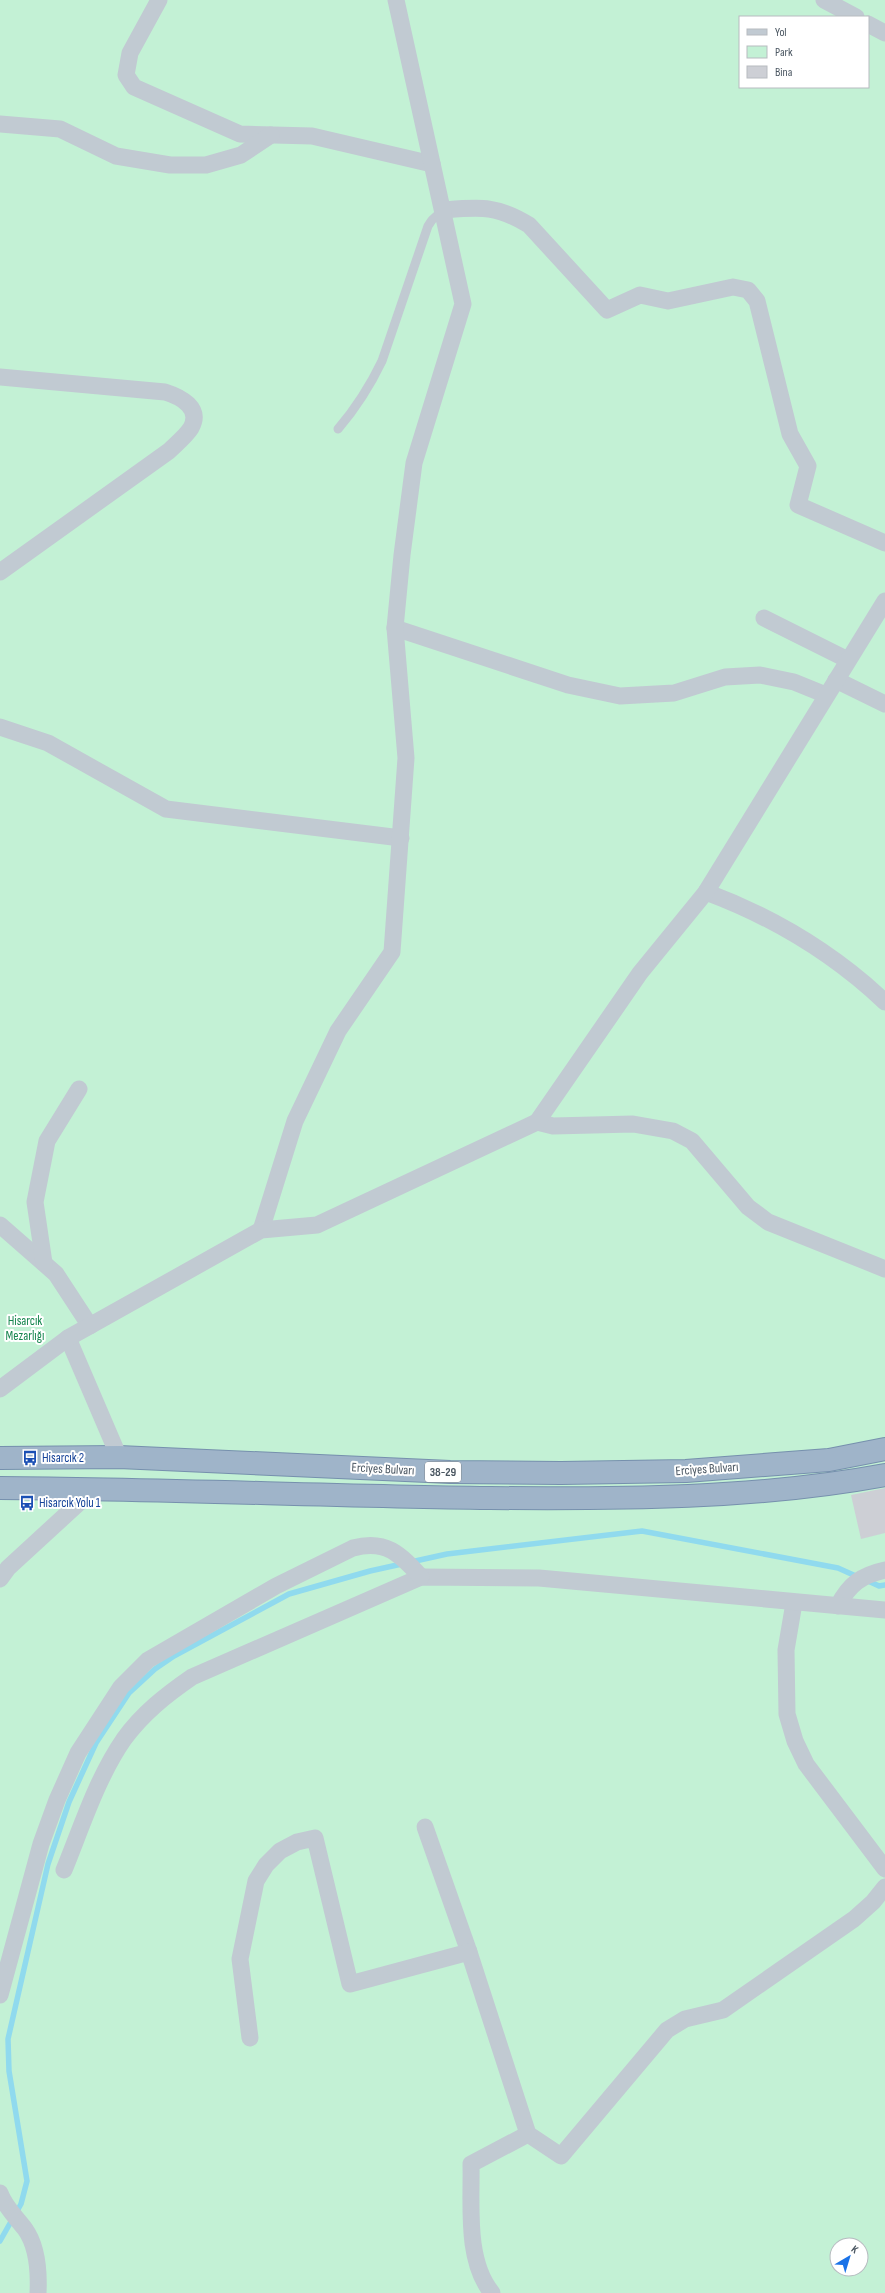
<svg xmlns="http://www.w3.org/2000/svg" width="885" height="2293" viewBox="0 0 885 2293" font-family="'Sofia Sans Condensed',sans-serif">
  <rect width="100%" height="100%" fill="#f5f3f3"/>
  <!-- green -->
  <path fill="#c3f1d5" fill-rule="evenodd" d="M0,0H885V2293H0ZM740,17H868V87H740ZM837,2245H861V2269H837Z"/>
  <g fill="none" stroke-linecap="round" stroke-linejoin="round">
    <!-- stream -->
    <g stroke="#90daee" stroke-width="5.5">
      <path d="M866,1580L879,1586L885,1585"/>
      <path d="M0,2241L21,2204L27,2181L9,2071L8,2039L48,1864L69,1802L96,1743L129,1693L155,1669L174,1656L289,1594L370,1571L447,1554L642,1531L838,1568L858,1577"/>
    </g>
  </g>
  <!-- building -->
  <path fill="#cdcfd5" d="M885,1488V1533L861,1539L851,1495Z"/>
  <g fill="none" stroke-linecap="round" stroke-linejoin="round">
    <!-- trunk casing -->
    <g stroke="#7690ad" stroke-width="24">
      <g id="trunk">
        <path d="M0,1458L119,1457L450,1472L561,1473L686,1471L829,1460L885,1449"/>
        <path d="M0,1488C163,1489 327,1496 490,1498C621,1499 756,1499 885,1475"/>
      </g>
    </g>
    <!-- service -->
    <path stroke="#c1cad2" stroke-width="9" d="M338,429C356,408 370,386 382,361L428,226L432,220L443,210"/>
    <!-- minor -->
    <g stroke="#c1cad2" stroke-width="17">
      <path d="M159,0L130,53L126,75L134,87L240,134L312,136L432,164"/>
      <path d="M824,0L856,17"/>
      <path d="M868,24L885,33"/>
      <path d="M0,124L60,129L116,156L170,165H206L241,155L271,135"/>
      <path d="M443,210C481,207 496,205 529,225L607,310L640,295L668,301L733,287L748,290L757,301L790,434L808,466L798,505L885,543"/>
      <path d="M0,377L165,392C181,397 202,408 191,428C186,436 176,444 169,451L0,572"/>
      <path d="M764,618L848,660"/>
      <path d="M395,628L568,685L620,696L674,693L725,677L760,675L794,682L826,695"/>
      <path d="M836,680L885,704"/>
      <path d="M0,727L48,743L166,809L401,838"/>
      <path d="M706,892C773,917 833,953 885,1002"/>
      <path d="M537,1122L553,1126L633,1124L673,1131L692,1141L748,1207L768,1222L885,1269"/>
      <path d="M0,1225L56,1274L90,1326"/>
      <path d="M261,1230L295,1121L338,1031L392,952L406,758L395,628L402,555L414,463L463,304L396,0"/>
      <path d="M44,1263L35,1202L47,1141L79,1089"/>
      <path d="M68,1338L119,1457"/>
      <path d="M0,1389L68,1338L261,1230L317,1225L537,1122L640,973L706,892L885,601"/>
      <path d="M0,1579L8,1568L94,1489"/>
      <path d="M794,1603L786,1650L787,1714L795,1741L806,1764L885,1869"/>
      <path d="M838,1606C849,1584 862,1575 885,1570"/>
      <path d="M425,1827L469,1952"/>
      <path d="M64,1870C82,1826 97,1778 124,1739C143,1713 166,1695 192,1677L421,1577L539,1578L885,1610"/>
      <path d="M0,1995L41,1844L57,1800L78,1753L121,1687L148,1660L276,1586L353,1548C386,1539 400,1554 421,1577"/>
      <path d="M250,2038L240,1959L256,1881L266,1865L280,1851L297,1842L315,1838L350,1984L469,1952L528,2134L561,2156L667,2030L685,2019L723,2010L854,1919L873,1902L885,1887"/>
      <path d="M0,2193C5,2207 16,2217 25,2229C38,2247 39,2272 38,2293"/>
      <path d="M492,2293C465,2260 472,2204 471,2164L528,2134"/>
    </g>
    <!-- trunk -->
    <use href="#trunk" stroke="#9fb4c9" stroke-width="22"/>
  </g>
  <!-- icons -->
  <defs>
    <g id="bus-bare" transform="scale(1.2)"><path d="M-5-6H5V4H4V6H2V4H-2V6H-4V4H-5ZM-3.5-4V0h7V-4ZM-3.5 1.2v1.5H-2V1.2ZM2 1.2v1.5H3.5V1.2Z" fill="#1a4fb4" stroke="#fff" stroke-width="2.5" paint-order="stroke"/></g>
  </defs>
  <g fill-rule="evenodd">
    <use href="#bus-bare" x="30" y="1458"/>
    <use href="#bus-bare" x="27" y="1503"/>
  </g>
  <g text-anchor="middle" dominant-baseline="central" stroke-width="4" stroke-linejoin="round" paint-order="stroke">
    <!-- shield labels -->
    <rect fill="#fff" stroke="#808990" stroke-width="1" x="425" y="1462" width="36" height="20" rx="3"/>
    <g font-size="12" font-weight="bold" fill="#4a5661">
      <text x="443" y="1472">38-29</text>
    </g>
    <!-- park labels -->
    <g font-size="13" fill="#17864f" stroke="#fff">
      <text x="25" y="1321">Hisarcık<tspan x="25" dy="15">Mezarlığı</tspan></text>
    </g>
    <!-- transit labels -->
    <g font-size="13" fill="#164399" stroke="#fff" text-anchor="start">
      <text x="42" y="1458">Hisarcık 2</text>
      <text x="39" y="1503">Hisarcık Yolu 1</text>
    </g>
    <!-- street labels -->
    <g font-size="13" fill="#4a5661" stroke="#fff">
      <text transform="translate(383 1469) rotate(3)">Erciyes Bulvarı</text>
      <text transform="translate(707 1469) rotate(-4)">Erciyes Bulvarı</text>
    </g>
  </g>
  <!-- legend -->
  <rect x="739" y="16" width="130" height="72" fill="#ffffff" stroke="#b7bbc0"/>
  <rect x="747" y="29" width="20" height="6" fill="#c1cad2" stroke="#b7bbc0"/>
  <text x="775" y="36" font-size="12" fill="#4a5661">Yol</text>
  <rect x="747" y="46" width="20" height="12" fill="#c3f1d5" stroke="#b7bbc0"/>
  <text x="775" y="56" font-size="12" fill="#4a5661">Park</text>
  <rect x="747" y="66" width="20" height="12" fill="#cdcfd5" stroke="#b7bbc0"/>
  <text x="775" y="76" font-size="12" fill="#4a5661">Bina</text>
  <!-- north arrow -->
  <g transform="translate(849 2257) rotate(38)"><circle r="19" fill="#ffffff" stroke="#b7bbc0"/>
  <path d="M0-3L7 15L0 10L-7 15Z" fill="#1a73e8"/>
  <text y="-6" font-size="11" font-weight="bold" text-anchor="middle" fill="#4a5661">K</text>
  </g>
</svg>
